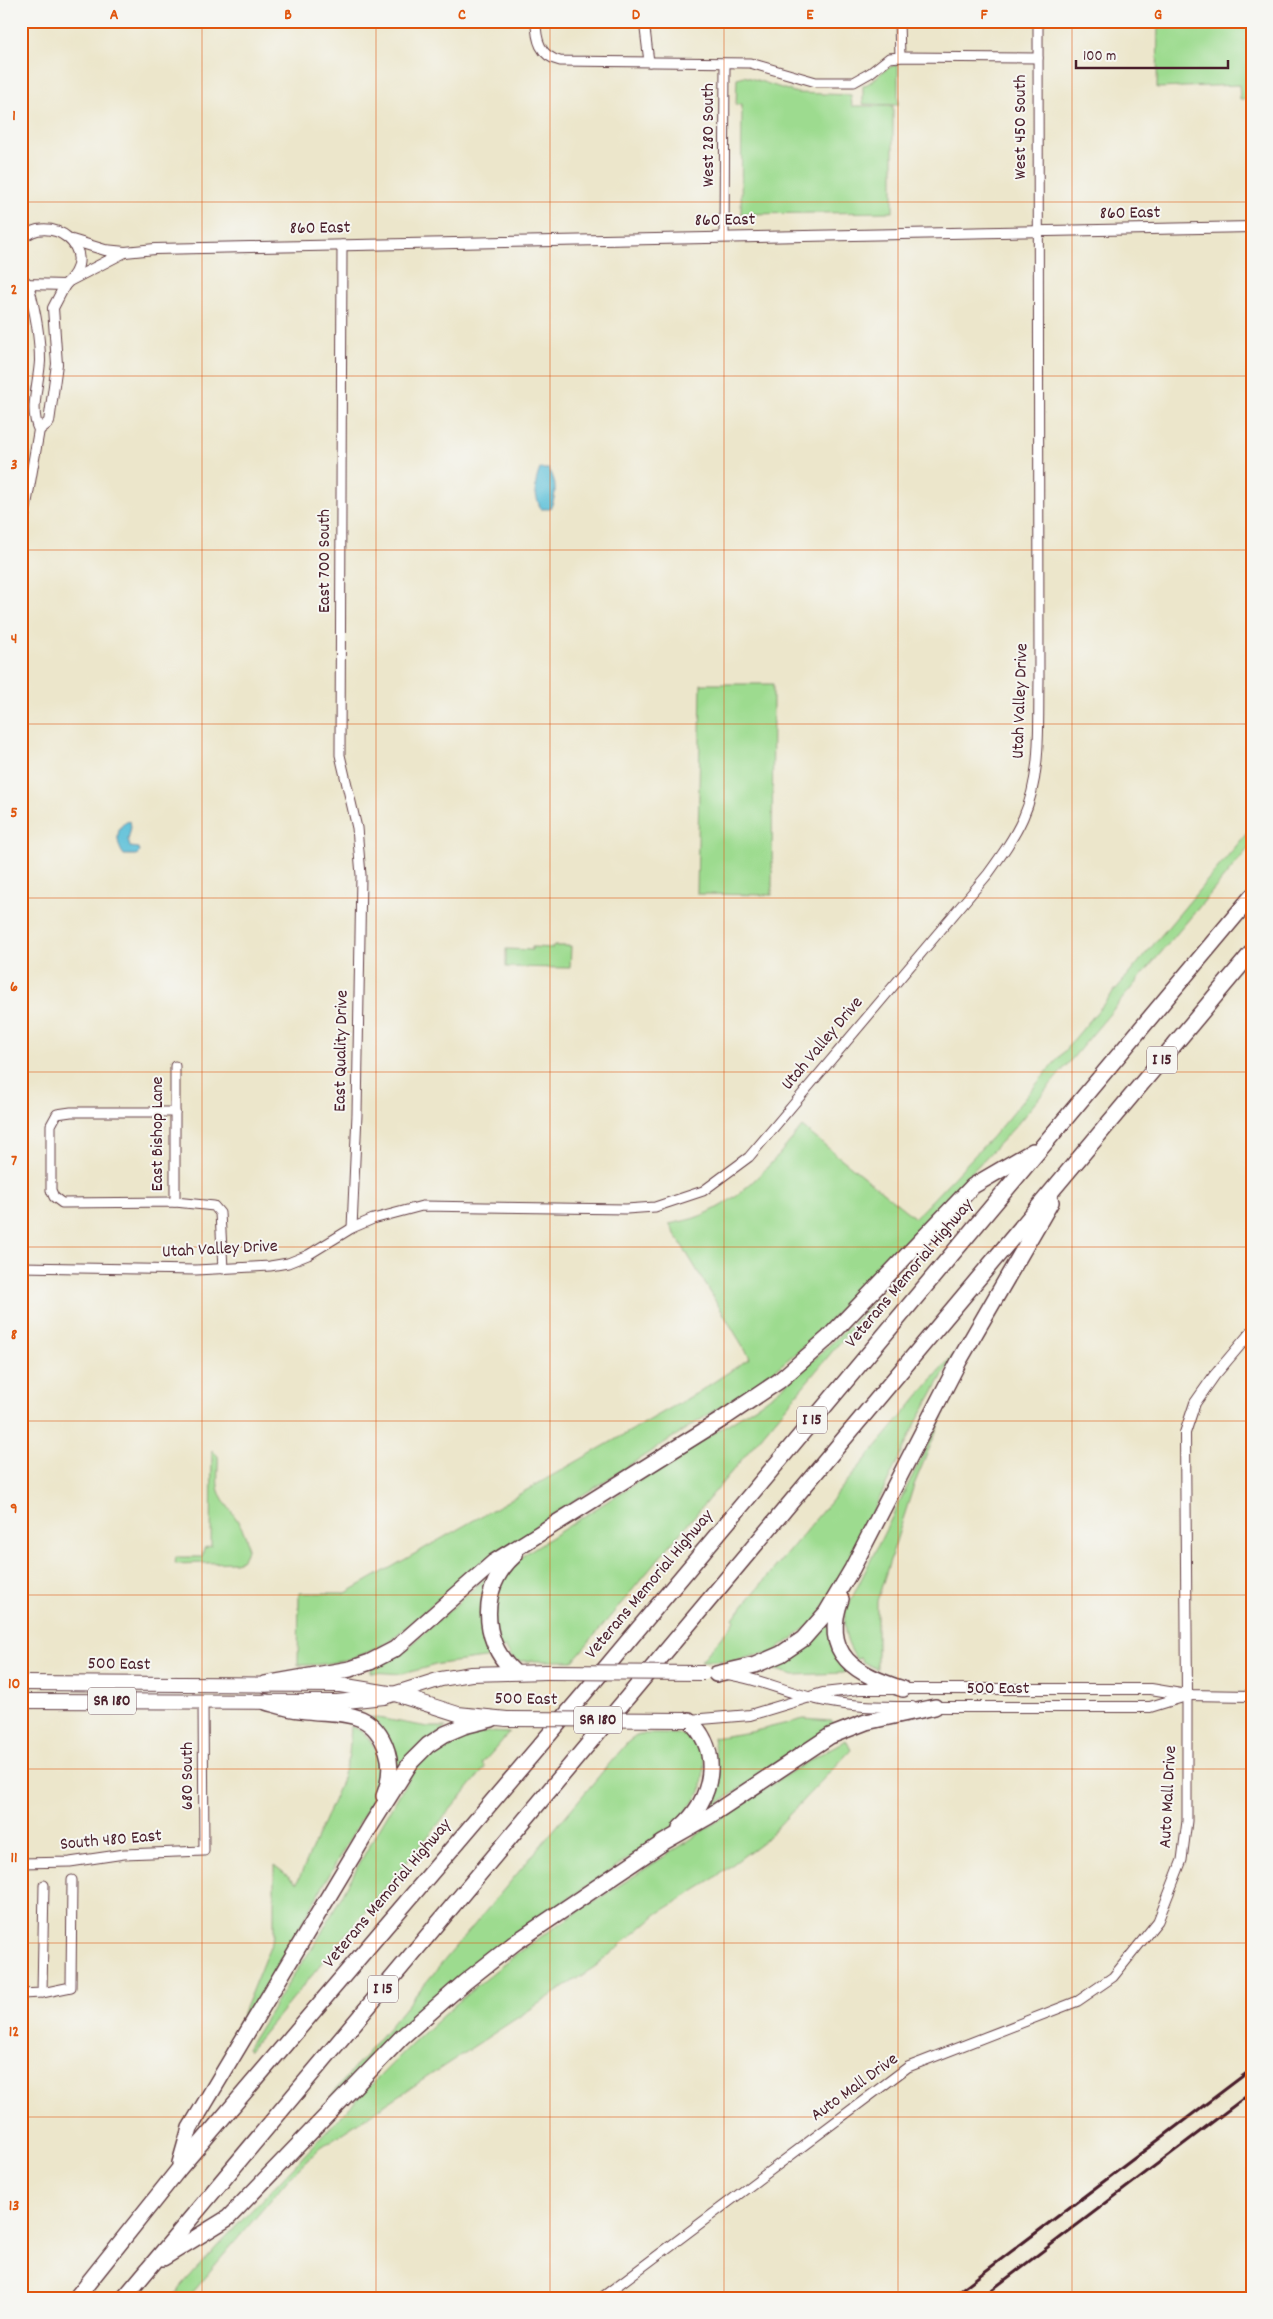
<svg xmlns="http://www.w3.org/2000/svg" width="1273" height="2319" viewBox="0 0 1273 2319" font-family="Dekko,sans-serif">
  <rect width="100%" height="100%" fill="#f6f6f2"/>
  <filter id="ink" filterUnits="userSpaceOnUse"><feTurbulence type="fractalNoise" baseFrequency=".02" numOctaves="2"/><feDisplacementMap in="SourceGraphic" scale="10" xChannelSelector="R" yChannelSelector="G"/><feConvolveMatrix kernelMatrix="1 2 1 2 8 2 1 2 1" color-interpolation-filters="sRGB"/></filter>
  <filter id="wash" filterUnits="userSpaceOnUse"><feTurbulence type="fractalNoise" baseFrequency=".0096" numOctaves="4" result="noise"/><feDisplacementMap in="SourceGraphic" scale="20" xChannelSelector="R" yChannelSelector="G"/><feGaussianBlur stdDeviation="1.12" result="paint"/><feColorMatrix in="noise" values="0 0 0 0 0 0 0 0 0 0 0 0 0 0 0 0 0 1.4 0 .05"/><feComposite in="paint" operator="in"/></filter>
  <g filter="url(#wash)">
    <rect width="100%" height="100%" fill="#ece6cb"/>
    <!-- green -->
    <g fill="#9ddb8f" stroke="#747d5d">
      <path d="M1158,21H1252V99H1240L1239,85L1157,88Z"/>
      <path d="M898,65V105L863,104V86C877,81 883,66 898,65Z"/>
      <path d="M744,76L797,93L851,95L852,106H893V212L741,214L742,104L736,105L737,78Z"/>
      <path d="M21,310L24,343L21,374Z"/>
      <path d="M701,684H773L772,895L697,894Z"/>
      <path d="M1252,827V844L1014,1128L808,1343L764,1379L536,1525L535,1528L487,1561L485,1559L390,1641C361,1658 332,1666 298,1665L299,1593H346L697,1393L750,1358L669,1224C679,1222 690,1220 700,1216C742,1200 774,1161 802,1127L915,1218L993,1136Z"/>
      <path d="M554,946H571L570,968L506,967V949L532,950V947L553,948Z"/>
      <path d="M878,1297L573,1661H518L512,1658L505,1647L501,1649C499,1641 494,1631 494,1623C492,1594 506,1570 528,1552L761,1403C804,1372 840,1335 878,1297Z"/>
      <path d="M957,1350L917,1421L844,1572L815,1622L768,1656L765,1653L734,1661H701L735,1621L733,1618Z"/>
      <path d="M947,1406L914,1485L877,1601V1669L863,1662L860,1657L857,1660C846,1643 843,1632 845,1612Z"/>
      <path d="M212,1450L218,1456C219,1466 216,1481 219,1491C226,1510 260,1538 242,1560L235,1562L175,1564L176,1557H202L204,1548L211,1546Z"/>
      <path d="M492,1572L487,1643L492,1657L439,1664L403,1674L370,1672V1670L409,1647Z"/>
      <path d="M828,1623H830L848,1669L843,1673L794,1675L772,1669L771,1667L805,1646Z"/>
      <path d="M372,1717L428,1727H446L397,1770Z"/>
      <path d="M804,1719L832,1721L837,1726L703,1813C718,1792 718,1763 713,1738L751,1732Z"/>
      <path d="M351,1726C375,1735 383,1762 380,1786L229,2051L226,2047L240,2020L274,1936V1865L297,1883L339,1787L349,1755Z"/>
      <path d="M490,1732L509,1733L482,1764L485,1768L249,2051L247,2049L290,1980L317,1941L368,1848L412,1773L425,1755L450,1738L453,1741L472,1734Z"/>
      <path d="M639,1734H685L697,1744L702,1743L705,1764L701,1792L673,1828L519,1932L456,1979L391,2038L332,2099L330,2097L604,1770L628,1742Z"/>
      <path d="M846,1740L851,1750L765,1840L709,1882L657,1914L596,1966L321,2147L291,2176L187,2298H171C210,2252 253,2209 295,2165C359,2097 422,2029 495,1971C554,1924 620,1886 682,1845C737,1809 788,1770 846,1740Z"/>
    </g>
    <!-- water -->
    <g fill="#5abfd8" stroke="#526f82">
      <path d="M540,469H549C557,482 557,495 550,509H541C534,495 534,483 540,469Z"/>
      <path d="M130,821L131,827L128,840L130,847L139,848L140,852L137,855H124C116,845 114,824 130,821Z"/>
    </g>
  </g>
  <g filter="url(#ink)">
    <g fill="none" stroke-linecap="round" stroke-linejoin="round">
      <!-- minor casing -->
      <g stroke="#623d43" stroke-width="11">
        <g id="minor">
          <path d="M536,21C536,40 540,56 560,61L750,63L816,82H854L870,73L889,58L900,57L1038,58"/>
          <path d="M644,21L649,62"/>
          <path d="M899,21L900,57"/>
          <path d="M724,237L725,64"/>
          <path d="M342,245L340,755L357,828L361,875L357,1114L352,1228"/>
          <path d="M175,1112H71L57,1114L51,1125V1190L54,1197L62,1203L175,1202L214,1206L220,1213L223,1269"/>
          <path d="M175,1202V1066"/>
          <path d="M21,1267L196,1270L270,1266L288,1263L308,1255L352,1228L373,1219L422,1206L626,1209L655,1207L703,1191L749,1157L988,874C1001,856 1014,838 1023,818C1042,776 1038,725 1039,681L1038,21"/>
          <path d="M21,1863L70,1862L124,1854L204,1851L203,1701"/>
          <path d="M42,1993L44,1885"/>
          <path d="M21,1994L42,1993L71,1987L72,1880"/>
          <path d="M601,2298L908,2067L1078,2001L1113,1977L1158,1921L1182,1860L1187,1821V1695"/>
        </g>
      </g>
      <!-- tertiary casing -->
      <g stroke="#623d43" stroke-width="12">
        <g id="tertiary">
          <path d="M21,240C47,210 105,249 65,285L28,284L21,278"/>
          <path d="M72,240L105,250L125,252"/>
          <path d="M71,280L125,252L155,249L1252,227"/>
          <path d="M39,430L49,422L57,364L53,308L65,285"/>
          <path d="M21,534L39,430C29,410 39,383 40,361C40,335 35,310 28,284"/>
          <path d="M726,1674C758,1678 785,1692 816,1699C848,1707 880,1707 912,1707"/>
          <path d="M1187,1695L1185,1433L1195,1403L1214,1376L1252,1331"/>
          <path d="M929,1707H1150L1186,1696"/>
          <path d="M689,1720L750,1715L823,1693L859,1689H1151L1187,1695L1252,1696"/>
        </g>
      </g>
      <!-- primary casing -->
      <g stroke="#623d43" stroke-width="16">
        <g id="primary">
          <path d="M21,1683L340,1685L395,1694L458,1714L507,1719"/>
          <path d="M21,1701L337,1702L384,1697L441,1679L471,1674L546,1672"/>
        </g>
      </g>
      <!-- motorway casing -->
      <g stroke="#623d43" stroke-width="18">
        <g id="motorway">
          <path d="M841,1599C820,1656 857,1674 903,1689"/>
          <path d="M513,1671C480,1639 480,1586 515,1555"/>
          <path d="M716,1674L755,1665L781,1654L803,1639L826,1613L852,1569L959,1361L1051,1202"/>
          <path d="M265,1684L350,1669L370,1662L395,1649L494,1562L721,1420L779,1381L828,1338L973,1186L1033,1151"/>
          <path d="M266,1702C277,1705 288,1709 300,1710C335,1716 372,1705 387,1751C392,1766 390,1781 384,1796"/>
          <path d="M680,1828C713,1799 723,1752 689,1720"/>
          <path d="M180,2163L190,2128L370,1827L411,1762L428,1745L445,1734L464,1726L492,1719"/>
          <path d="M163,2258L228,2218L402,2037L465,1982L516,1942L664,1842L708,1817L830,1736L866,1722L935,1707"/>
          <path d="M76,2298L179,2169L582,1696L1252,896"/>
          <path d="M124,2298L1252,952"/>
        </g>
      </g>
      <!-- minor -->
      <use href="#minor" stroke="#fff" stroke-width="9"/>
      <!-- tertiary -->
      <use href="#tertiary" stroke="#fff" stroke-width="10"/>
      <!-- primary -->
      <use href="#primary" stroke="#fff" stroke-width="14"/>
      <!-- motorway -->
      <use href="#motorway" stroke="#fff" stroke-width="15"/>
      <!-- rail -->
      <g stroke="#4a1f2b" stroke-width="3">
        <path d="M950,2298L1252,2069"/>
        <path d="M981,2298L1252,2092"/>
      </g>
      <!-- primary-bridge casing -->
      <g stroke="#623d43" stroke-width="16" stroke-linecap="butt">
        <g id="primary-bridge">
          <path d="M546,1672L704,1673"/>
          <path d="M507,1719L689,1720"/>
        </g>
      </g>
      <!-- primary-bridge -->
      <use href="#primary-bridge" stroke="#fff" stroke-width="14"/>
    </g>
  </g>
  <!-- grid -->
  <path fill="none" stroke="#e0560e" stroke-width="1" stroke-opacity="0.55" d="M202,21V2298M376,21V2298M550,21V2298M724,21V2298M898,21V2298M1072,21V2298M21,202H1252M21,376H1252M21,550H1252M21,724H1252M21,898H1252M21,1072H1252M21,1247H1252M21,1421H1252M21,1595H1252M21,1769H1252M21,1943H1252M21,2117H1252"/>
  <g text-anchor="middle" dominant-baseline="central" stroke-width="4" stroke-linejoin="round" paint-order="stroke">
    <!-- shield labels -->
    <g fill="#f6f6f2" stroke="#7e6067" stroke-width="1">
      <rect x="1147" y="1046.5" width="30" height="27" rx="4"/>
      <rect x="797" y="1406.5" width="30" height="27" rx="4"/>
      <rect x="88" y="1687.5" width="48" height="27" rx="4"/>
      <rect x="574" y="1706.5" width="48" height="27" rx="4"/>
      <rect x="368" y="1975.5" width="30" height="27" rx="4"/>
    </g>
    <g font-size="16" font-weight="bold" fill="#4a1f2b">
      <text x="1162" y="1060">I 15</text>
      <text x="812" y="1420">I 15</text>
      <text x="112" y="1701">SR 180</text>
      <text x="598" y="1720">SR 180</text>
      <text x="383" y="1989">I 15</text>
    </g>
    <!-- street labels -->
    <g font-size="18" fill="#4a1f2b" stroke="#f6f6f2">
      <text transform="translate(1021 127) rotate(-90)">West 450 South</text>
      <text transform="translate(709 135) rotate(-90)">West 280 South</text>
      <text transform="translate(1130 214) rotate(-1)">860 East</text>
      <text transform="translate(725 221) rotate(-1)">860 East</text>
      <text transform="translate(320 229) rotate(-1)">860 East</text>
      <text transform="translate(325 561) rotate(-90)">East 700 South</text>
      <text transform="translate(1021 701) rotate(-88)">Utah Valley Drive</text>
      <text transform="translate(823 1044) rotate(-50)">Utah Valley Drive</text>
      <text transform="translate(342 1051) rotate(-89)">East Quality Drive</text>
      <text transform="translate(158 1134) rotate(-90)">East Bishop Lane</text>
      <text transform="translate(220 1250) rotate(-3)">Utah Valley Drive</text>
      <text transform="translate(910 1274) rotate(-50)">Veterans Memorial Highway</text>
      <text transform="translate(650 1585) rotate(-50)">Veterans Memorial Highway</text>
      <text transform="translate(119 1665) rotate(1)">500 East</text>
      <text x="998" y="1689">500 East</text>
      <text transform="translate(526 1700) rotate(1)">500 East</text>
      <text transform="translate(188 1776) rotate(-90)">680 South</text>
      <text transform="translate(1169 1797) rotate(-87)">Auto Mall Drive</text>
      <text transform="translate(111 1841) rotate(-5)">South 480 East</text>
      <text transform="translate(388 1894) rotate(-50)">Veterans Memorial Highway</text>
      <text transform="translate(855 2088) rotate(-36)">Auto Mall Drive</text>
    </g>
  </g>
  <!-- margin -->
  <rect width="1273" height="2319" fill="none" stroke="#f6f6f2" stroke-width="55"/>
  <!-- scale -->
  <path d="M1076 60v8h152v-8" fill="none" stroke="#4a1f2b" stroke-width="2.5"/>
  <text x="1083" y="60" font-size="15" fill="#4a1f2b" stroke="#f6f6f2" stroke-width="4" paint-order="stroke">100 m</text>
  <rect x="28" y="28" width="1218" height="2264" fill="none" stroke="#e0560e" stroke-width="2"/>
  <g font-size="16" text-anchor="middle" font-weight="bold" fill="#e0560e">
    <text x="114" y="19">A</text>
    <text x="288" y="19">B</text>
    <text x="462" y="19">C</text>
    <text x="636" y="19">D</text>
    <text x="810" y="19">E</text>
    <text x="984" y="19">F</text>
    <text x="1158" y="19">G</text>
    <text x="14" y="120">1</text>
    <text x="14" y="294">2</text>
    <text x="14" y="469">3</text>
    <text x="14" y="643">4</text>
    <text x="14" y="817">5</text>
    <text x="14" y="991">6</text>
    <text x="14" y="1165">7</text>
    <text x="14" y="1339">8</text>
    <text x="14" y="1513">9</text>
    <text x="14" y="1688">10</text>
    <text x="14" y="1862">11</text>
    <text x="14" y="2036">12</text>
    <text x="14" y="2210">13</text>
  </g>
</svg>
